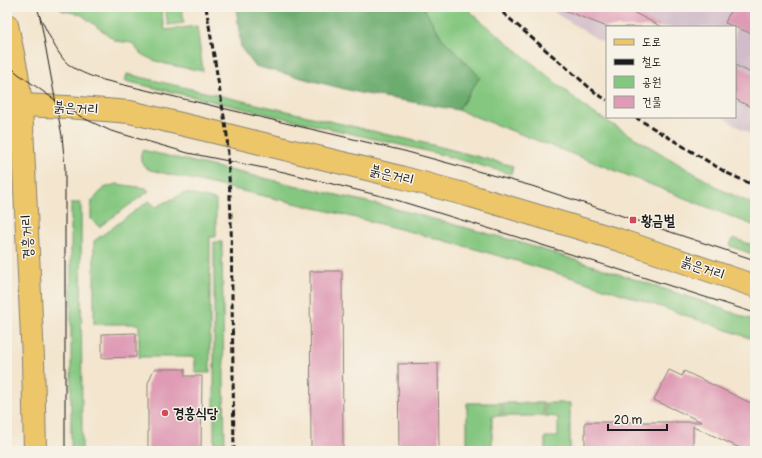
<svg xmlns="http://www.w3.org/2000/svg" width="762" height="458" viewBox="0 0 762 458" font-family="Pangolin,'Poor Story',sans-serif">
  <rect width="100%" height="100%" fill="#f7f3e8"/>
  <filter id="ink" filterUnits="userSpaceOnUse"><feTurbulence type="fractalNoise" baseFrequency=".025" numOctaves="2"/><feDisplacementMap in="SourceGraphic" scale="8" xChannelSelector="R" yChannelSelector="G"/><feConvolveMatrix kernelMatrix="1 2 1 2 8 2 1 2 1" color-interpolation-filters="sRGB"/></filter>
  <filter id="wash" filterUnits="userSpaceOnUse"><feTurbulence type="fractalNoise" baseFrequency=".012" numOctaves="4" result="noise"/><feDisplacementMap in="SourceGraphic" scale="16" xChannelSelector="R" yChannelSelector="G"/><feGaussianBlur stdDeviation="0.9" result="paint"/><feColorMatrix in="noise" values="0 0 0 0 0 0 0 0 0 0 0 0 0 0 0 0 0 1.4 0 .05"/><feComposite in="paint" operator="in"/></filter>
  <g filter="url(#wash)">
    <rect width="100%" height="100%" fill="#f3e5ce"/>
    <!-- industrial -->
    <path fill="#d1bdc9" d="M549,7H755V137L722,117H735V27H607V45L560,16Z"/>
    <!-- green -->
    <g fill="#85c780" stroke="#50724e">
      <path d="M60,7H160L165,30L197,26L203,71C184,67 156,65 140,53C137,50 135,46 132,43L116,41L82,15L61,10Z"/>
      <path d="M165,7H182L184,23L168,25Z"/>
      <path d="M423,7H466L474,15L590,111L724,191L755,205V226L624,174L458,110L480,77L442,38Z"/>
      <path d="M127,74L441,147L513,166L511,174L439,154L125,81Z"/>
      <path d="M142,150L389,207L515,241L579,261L701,301L755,321V340C634,296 510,256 384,225C307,205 228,188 150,170C141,165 139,160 142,150Z"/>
      <path d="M116,184L146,188L149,191L99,227L91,219V208L92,201L104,188Z"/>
      <path d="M184,193L216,200V237H210V373H195V357H139V324H94V241L149,201L156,207Z"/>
      <path d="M71,203H81L82,451H71Z"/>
      <path d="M733,238L755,246V255L730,246Z"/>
      <path d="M214,242H222L225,451H214Z"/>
      <path d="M467,403H501V416H492V451H467Z"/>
      <rect x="503" y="403" width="40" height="13"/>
      <path d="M545,403H570V451H545V437H558V417L545,416Z"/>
    </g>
    <!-- forest -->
    <path fill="#6cac6e" stroke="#446445" d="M236,7H423L442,38L480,77L458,110L360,93L255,66L241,48Z"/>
    <g id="blocks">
      <!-- building -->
      <g fill="#df9bb5">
        <path d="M559,7H623L662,27H607L559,8Z"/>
        <path d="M732,7H755V35L725,23Z"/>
        <path d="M735,65L755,75V109L735,99Z"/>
        <path d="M310,271H342L343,451H311Z"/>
        <path d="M136,333V357L102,358V334Z"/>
        <path d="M438,363L439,451H399L398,364Z"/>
        <path d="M154,369H185V376H202L201,451H148V383Z"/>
        <path d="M669,370L682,376L684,371L755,405V451H746L693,426V451H585V422H702L654,400Z"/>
      </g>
    </g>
  </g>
  <g filter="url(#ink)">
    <use href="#blocks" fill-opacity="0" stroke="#888075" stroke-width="1"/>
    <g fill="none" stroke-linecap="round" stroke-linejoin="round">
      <!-- major casing -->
      <g stroke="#888075" stroke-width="24">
        <g id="major">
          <path d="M7,25L17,73L21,105L33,359L35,451"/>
          <path d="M7,107L21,105L67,107L130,112L227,135L400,177L471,196L619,240L755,286"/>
        </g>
      </g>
      <!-- major -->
      <use href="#major" stroke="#ecc669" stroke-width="22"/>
      <!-- tram -->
      <g stroke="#1c1c1c" stroke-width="1">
        <path d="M37,7L40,17L62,136L65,167V451"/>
        <path d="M40,17C46,29 58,56 68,64C77,71 88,75 99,79L404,151L532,186L755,260"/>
        <path d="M7,63L17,73L55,100L83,118L111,131L136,138L188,153L284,172L393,199L517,237L755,313"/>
      </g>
      <!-- rail -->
      <g stroke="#1c1c1c" stroke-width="3" stroke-dasharray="6 3" stroke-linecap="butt">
        <path d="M206,7L227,135L231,217L234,451"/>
        <path d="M496,7L597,94L607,100"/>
        <path d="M635,117L727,173L755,186"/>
      </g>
    </g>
  </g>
  <!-- markers -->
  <g fill="#d1495b" stroke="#f7f3e8" stroke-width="1.5">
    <rect x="629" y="216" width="8" height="8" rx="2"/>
    <circle cx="165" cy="413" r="4"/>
  </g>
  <g text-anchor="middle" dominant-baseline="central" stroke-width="3" stroke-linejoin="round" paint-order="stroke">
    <!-- street labels -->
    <g font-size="14" fill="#1c1c1c" stroke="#f7f3e8">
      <text transform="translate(76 108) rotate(4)">붉은거리</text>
      <text transform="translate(392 175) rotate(14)">붉은거리</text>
      <text transform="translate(27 237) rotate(-93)">경흥거리</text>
      <text transform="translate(703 268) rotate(19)">붉은거리</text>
    </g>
    <!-- poi labels -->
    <g font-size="14" font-weight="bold" fill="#1c1c1c" stroke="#f7f3e8" text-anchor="start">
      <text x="641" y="220">황금벌</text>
      <text x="173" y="413">경흥식당</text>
    </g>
  </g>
  <!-- margin -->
  <rect width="762" height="458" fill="none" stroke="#f7f3e8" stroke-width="24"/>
  <!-- legend -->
  <rect x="606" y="26" width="130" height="92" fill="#f7f3e8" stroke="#9f9d96"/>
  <rect x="614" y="39" width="20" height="6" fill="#ecc669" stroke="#9f9d96"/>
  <text x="642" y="46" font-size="12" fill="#1c1c1c">도로</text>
  <rect x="614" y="59" width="20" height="6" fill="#1c1c1c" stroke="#9f9d96"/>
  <text x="642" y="66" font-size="12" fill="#1c1c1c">철도</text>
  <rect x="614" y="76" width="20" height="12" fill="#85c780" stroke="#9f9d96"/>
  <text x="642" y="86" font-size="12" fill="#1c1c1c">공원</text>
  <rect x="614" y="96" width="20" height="12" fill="#df9bb5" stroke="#9f9d96"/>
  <text x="642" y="106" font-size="12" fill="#1c1c1c">건물</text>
  <!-- scale -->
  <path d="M608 424v6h59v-6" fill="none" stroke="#1c1c1c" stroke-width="2"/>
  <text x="614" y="424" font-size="12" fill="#1c1c1c" stroke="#f7f3e8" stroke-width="3" paint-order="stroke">20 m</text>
</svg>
